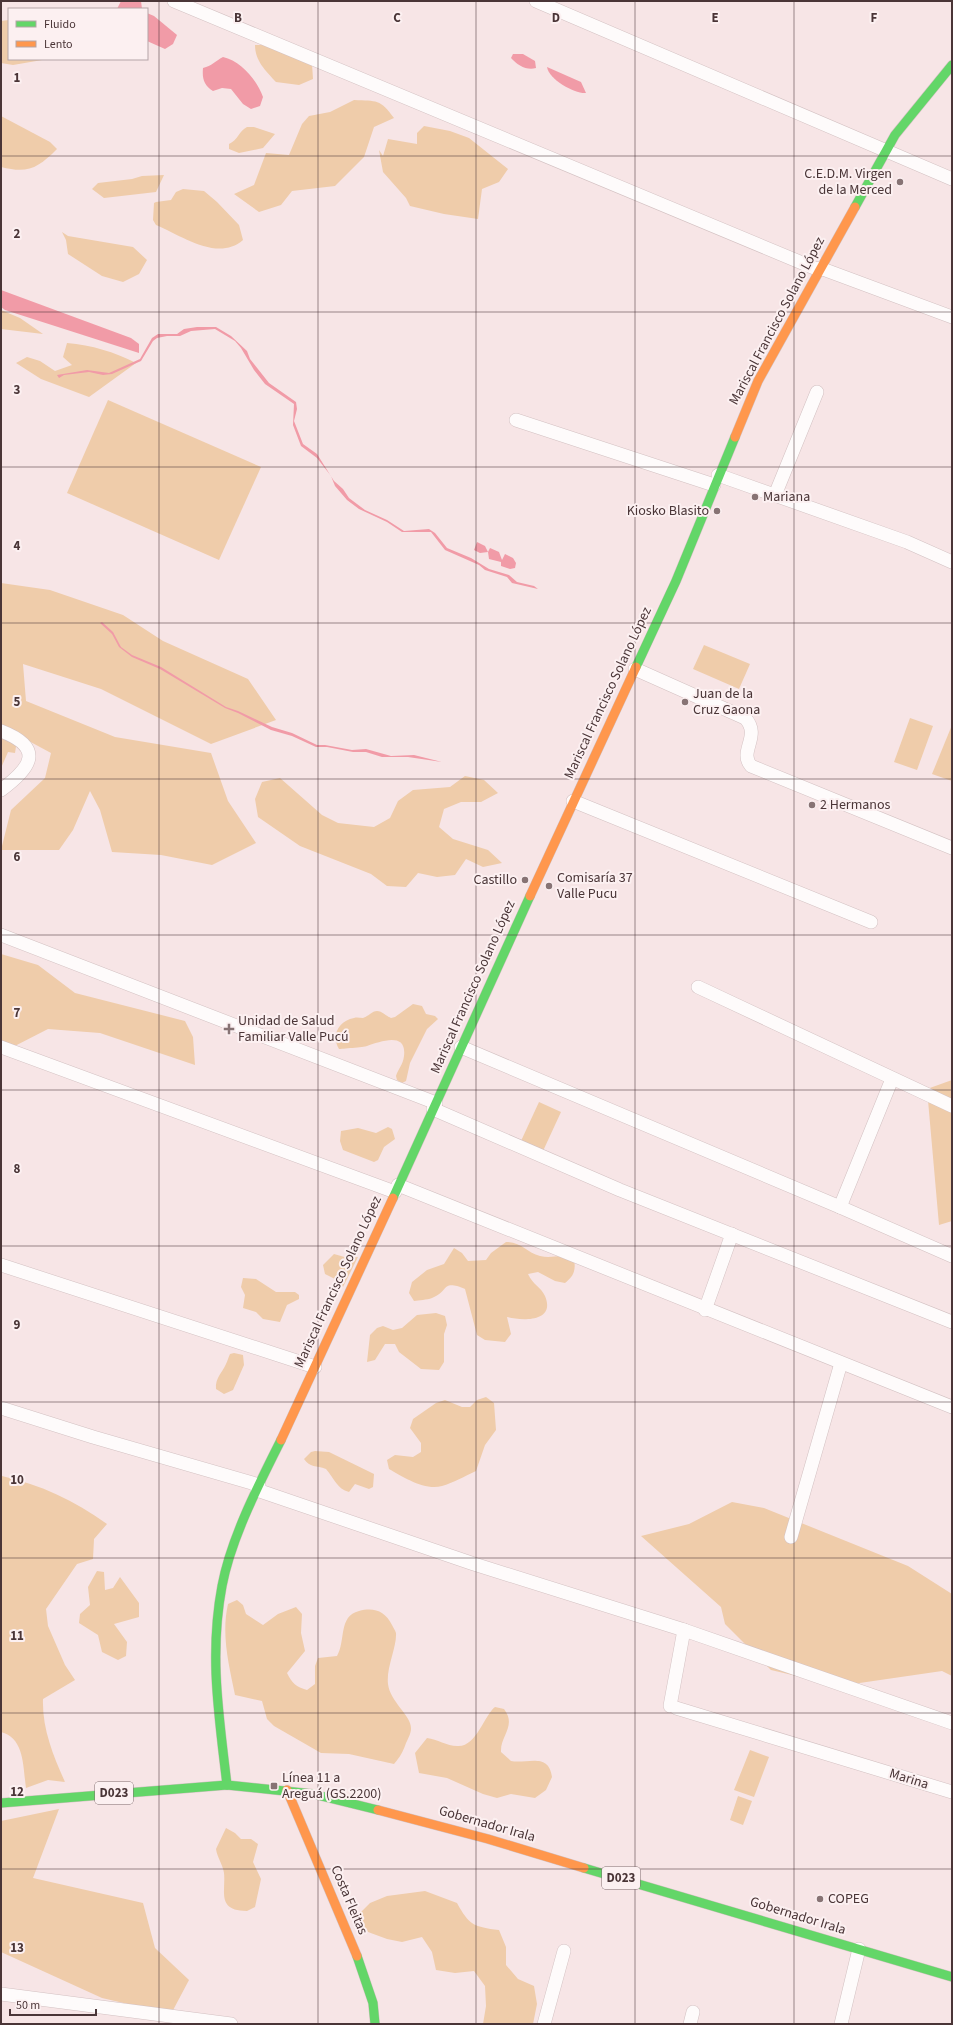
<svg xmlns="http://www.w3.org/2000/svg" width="953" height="2025" viewBox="0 0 953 2025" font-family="'Source Sans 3',sans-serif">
  <rect width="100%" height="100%" fill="#f7e5e6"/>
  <!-- green -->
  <g fill="#efccaa">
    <path d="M9,20V59H48L13,65L1,63V21Z"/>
    <path d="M255,45H268L312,64L313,79L299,85L276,82C266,71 255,61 255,45Z"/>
    <path d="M354,100C377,101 380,99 394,118L374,127L364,157L335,186L292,191L281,205L259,212L234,194L254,185L266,153L289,155L302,124L309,116L330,112Z"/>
    <path d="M1,116L50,142L57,149C38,168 28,174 1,167Z"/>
    <path d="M424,126L450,131L469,138L508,169L499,182L482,189L478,219L444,214L410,206L406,198L383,172L379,150L383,156L388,139L417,144V133Z"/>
    <path d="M247,127H254L275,134L263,148L239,153L229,149V144C238,140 239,131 247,127Z"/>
    <path d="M164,175L156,192L104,198L92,189L98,183L132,179L142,176Z"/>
    <path d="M183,189L204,191L217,202L239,225L243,240C218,262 182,236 156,225L153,220L154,203L156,202L171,200L176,192Z"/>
    <path d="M62,232L68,236L133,247L147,260L139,274L123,282L102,276L68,254L66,240Z"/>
    <path d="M1,310L20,318L43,334L1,329Z"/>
    <path d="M67,343C92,345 114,352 136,363L89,397L41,379L16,363L27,357L40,361L55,371L72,365L63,357Z"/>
    <path d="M108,400L261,467L219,560L67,493Z"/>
    <path d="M1,583L50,590L123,615L163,641L248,679L276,720L211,744L101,689L23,664L26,701L115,737L211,753L228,801L256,843L212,865L161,855L112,852L100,810L90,791L73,830L59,850H1L11,810L45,778L51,753L1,726Z"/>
    <path d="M704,645L750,664L739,689L693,669Z"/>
    <path d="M910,718L933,726L917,770L894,762Z"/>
    <path d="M952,725V781L932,774Z"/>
    <path d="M1,735L17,740L15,753L8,752L1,768Z"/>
    <path d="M465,776L484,780L498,793L481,802H461L444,809L439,827L453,839L488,850L502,863L483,867L466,859L455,875L437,877L418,873L406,887L387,886L371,874L300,846L258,817L255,799L262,782L280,778L322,815L338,823L374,827L390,818L398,801L413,790L450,787Z"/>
    <path d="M1,954L38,965L75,993L185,1021L193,1037L195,1065L100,1033L48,1029L7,1050L1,1043Z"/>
    <path d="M413,1004L422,1006L426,1014L435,1016L438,1019L427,1029L410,1063L406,1081L402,1083L397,1080L396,1076C398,1069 403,1065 404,1056C407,1031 380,1042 367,1046C364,1047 341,1049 339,1049C331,1036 338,1021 354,1018C357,1017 360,1018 363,1018C369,1016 372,1011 377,1011C382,1011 386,1016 391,1018L395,1017Z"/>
    <path d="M952,1080V1221L939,1225L927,1089Z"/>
    <path d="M539,1102L561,1112L543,1151L521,1141Z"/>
    <path d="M388,1127L392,1129L395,1139L384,1147L378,1160L374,1162L343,1150L340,1141L341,1131L358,1128L376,1133Z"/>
    <path d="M506,1242C522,1242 527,1253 540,1256C553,1259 561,1253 574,1259C576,1270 574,1276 565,1283L555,1281L538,1272L528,1274C533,1285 541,1287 545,1296C556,1322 522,1321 507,1317L511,1334L505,1342L485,1340L477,1335L465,1289C441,1279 449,1292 432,1298C427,1300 419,1300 414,1301L409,1293L412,1282L427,1270L444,1264L454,1248L462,1253L468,1261L486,1260L491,1253Z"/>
    <path d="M334,1254L348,1258L358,1257L343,1287L337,1280L325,1274L323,1265Z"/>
    <path d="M243,1278L256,1279L276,1292H295L299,1295V1299L287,1305L280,1322L263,1319L256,1312L243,1308L245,1295L241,1287Z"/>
    <path d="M436,1313L445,1316L447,1325L444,1334V1362L439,1370L421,1369L399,1352L395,1344H385L375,1360L367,1362L370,1335L377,1328L383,1326L393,1330L402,1328L417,1315Z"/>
    <path d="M234,1353L243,1355L244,1365L233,1390L224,1394L216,1389C215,1378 222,1373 226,1364C228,1360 228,1358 230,1354Z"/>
    <path d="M486,1397L494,1403L496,1430L485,1445L476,1471C465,1476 453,1483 442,1486C425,1491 403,1477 389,1469L387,1460L395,1455L413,1457L421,1452V1443L410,1428L413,1419L436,1403L445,1400L462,1407H470L477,1400Z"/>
    <path d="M315,1451L329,1452L374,1474L373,1487L369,1489L355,1484L349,1492C337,1489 334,1478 326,1469C316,1465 310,1468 304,1459L311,1452Z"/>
    <path d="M1,1472L2,1476C41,1485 74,1500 107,1524L94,1539L93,1559L77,1564L46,1609L48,1626L65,1665L75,1680L43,1699C42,1728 53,1755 65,1782L48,1780L26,1788C23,1768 25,1738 1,1732Z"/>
    <path d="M732,1502L764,1508L908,1566L952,1594V1676L942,1671L839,1686L771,1670L725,1624L721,1607L641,1536L689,1524Z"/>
    <path d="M97,1571L104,1572L105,1590L113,1588L120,1577L139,1603V1617L114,1624L127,1642L126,1656L118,1660L102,1652L98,1635L79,1623L80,1614L90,1605L88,1587Z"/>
    <path d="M237,1600L243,1605L246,1614L263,1625L278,1614L296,1607L302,1614L301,1633L305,1651L287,1673C292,1683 296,1687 307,1690L315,1684V1666L318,1658L337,1656C346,1641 338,1616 359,1611C374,1607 385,1611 392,1625C393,1627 395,1630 396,1633C397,1647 386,1668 388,1684C390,1702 412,1716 411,1729C411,1733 408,1739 406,1743C403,1752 400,1757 394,1764L349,1754L321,1753L274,1726L267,1719L262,1701L235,1695C229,1665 221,1635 228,1604Z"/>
    <path d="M495,1707L504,1709C517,1726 500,1736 501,1752L511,1761C527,1764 549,1752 552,1777L546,1790L535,1798L511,1794L497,1798L483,1794L447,1778L419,1773L415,1753L427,1738C437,1739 447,1746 457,1746C476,1748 485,1714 495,1707Z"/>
    <path d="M750,1750L769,1757L754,1797L734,1790Z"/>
    <path d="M738,1796L752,1801L743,1825L730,1820Z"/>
    <path d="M59,1809L33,1878L143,1903L155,1948L189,1980L171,2014L102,1998L1,1952V1821Z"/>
    <path d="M226,1828L235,1833L241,1839H251L258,1844L253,1862L261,1879L255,1907L247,1911C216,1911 226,1891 224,1873C223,1865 217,1857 216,1849Z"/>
    <path d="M425,1891L457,1903C469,1925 474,1927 499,1930L506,1947V1965L518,1979L534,1986L537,2004L533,2024H483L486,2006L485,1986L474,1971L455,1973L436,1970L432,1952L422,1937L402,1942L387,1939L368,1932L357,1916L370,1903L387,1896Z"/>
  </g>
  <!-- water -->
  <g fill="#f19ba7">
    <path d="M121,1H141L142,9H117Z"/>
    <path d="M147,13L154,16L177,35L173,44L165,49L147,41Z"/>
    <path d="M513,54H523L535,61L536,68C527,71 517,65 511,58Z"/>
    <path d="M223,57C241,61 257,80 263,97L260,106L251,109L243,104L231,89L222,88L213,91C204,85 202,79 203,68C212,66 215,61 223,57Z"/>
    <path d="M547,67L581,82L586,93C575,94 549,80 547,67Z"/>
    <path d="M1,290L131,338L139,344V353L5,310L1,307Z"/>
    <path d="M197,327H216L231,336L247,351L250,359L269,383L296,402L297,409L294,421L303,444L317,454L334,481L343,489L349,498L365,510L387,520L404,531L429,529L435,533L447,548L471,558L489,569L509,575L517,582L534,586L538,589L512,583L507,577L485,570L479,565L445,550L431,532H402L387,522L359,509L347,500L335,486L331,476L317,458L301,446L293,425L294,404L265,384L254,370L241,348L235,341L215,329L191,331L180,336H167L157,338L153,341L141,361L112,374L103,375L89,372L64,375L59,378L57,375L87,370L109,373L140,359L152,338L158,334H177L184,329Z"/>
    <path d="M477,542L485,546L488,552L490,548L499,552L502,560L505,554L513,558L516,563L515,568L510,569L501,566V562L489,559L488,552L480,553L474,550Z"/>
    <path d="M102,622L113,632L121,647L132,655L161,667L226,707L238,711L272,727L292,733L317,745H325L352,750L366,749L391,756L414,755L442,762L408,757H382L366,752H353L327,747H316L292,736L271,730L238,713L225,708L160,669L132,657L119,647L112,634L100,623Z"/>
  </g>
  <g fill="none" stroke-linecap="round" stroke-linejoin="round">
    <!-- street casing -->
    <g stroke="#d3c1c2" stroke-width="14">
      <g id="street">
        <path d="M174,1L819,270"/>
        <path d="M536,1L952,179"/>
        <path d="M820,268L952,317"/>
        <path d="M516,420L714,485"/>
        <path d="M718,475L907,542L952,562"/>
        <path d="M775,495L817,392"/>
        <path d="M635,669L745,718C762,736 738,751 751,766L952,848"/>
        <path d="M1,731C45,748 31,768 1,790"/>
        <path d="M573,801L871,922"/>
        <path d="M1,935L436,1103"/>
        <path d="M698,987L952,1106"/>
        <path d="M1,1047L395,1192"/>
        <path d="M461,1047L840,1207L952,1256"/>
        <path d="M433,1109L620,1190L952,1322"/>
        <path d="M398,1185L952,1407"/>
        <path d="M840,1207L892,1079"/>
        <path d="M1,1265L315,1367"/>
        <path d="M705,1310L732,1234"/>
        <path d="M1,1408L93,1437L259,1485"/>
        <path d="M257,1490L474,1564L684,1630L952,1723"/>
        <path d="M791,1537L841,1363"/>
        <path d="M670,1706L684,1630"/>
        <path d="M676,1708L952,1792"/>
        <path d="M1,1994L231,2024"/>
        <path d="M544,2024L564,1951"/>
        <path d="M690,2024L693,2012"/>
        <path d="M841,2024L859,1949"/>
      </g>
    </g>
    <!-- fast casing -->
    <g stroke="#d3c1c2" stroke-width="10">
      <g id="fast">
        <path d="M855,207L895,135L952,65"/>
        <path d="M636,667L676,581L735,437"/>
        <path d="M393,1198L530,896"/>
        <path d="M227,1785C219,1716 209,1655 222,1586C231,1538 259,1484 281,1440"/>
        <path d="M1,1803L227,1785L313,1794L378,1810"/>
        <path d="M584,1868L952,1977"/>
        <path d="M357,1956L373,2003L375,2024"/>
      </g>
    </g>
    <!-- slow casing -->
    <g stroke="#d3c1c2" stroke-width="10">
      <g id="slow">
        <path d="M735,437L758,381L855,207"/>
        <path d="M530,896L636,667"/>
        <path d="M281,1440L393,1198"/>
        <path d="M287,1790L357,1956"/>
        <path d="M378,1810L488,1839L584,1868"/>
      </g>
    </g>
    <!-- street -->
    <use href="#street" stroke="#fefbfb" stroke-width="13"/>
    <!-- fast -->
    <use href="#fast" stroke="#63d668" stroke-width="9"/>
    <!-- slow -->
    <use href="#slow" stroke="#ff974d" stroke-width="9"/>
  </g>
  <!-- grid -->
  <path fill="none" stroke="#4a3537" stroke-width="1" stroke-opacity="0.55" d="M159,1V2024M318,1V2024M476,1V2024M635,1V2024M794,1V2024M1,156H952M1,312H952M1,467H952M1,623H952M1,779H952M1,935H952M1,1090H952M1,1246H952M1,1402H952M1,1558H952M1,1713H952M1,1869H952"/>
  <!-- markers -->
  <g fill="#877374" stroke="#fcf0f1" stroke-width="1.5">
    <circle cx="900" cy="182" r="4"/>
    <circle cx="755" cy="497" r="4"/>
    <circle cx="717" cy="511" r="4"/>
    <circle cx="685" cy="702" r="4"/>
    <circle cx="812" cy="805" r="4"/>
    <circle cx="525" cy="880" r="4"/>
    <circle cx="549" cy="886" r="4"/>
    <path d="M227 1023h4v4h4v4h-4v4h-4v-4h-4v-4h4z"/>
    <rect x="270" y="1782" width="8" height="8" rx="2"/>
    <circle cx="820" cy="1899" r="4"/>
  </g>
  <g text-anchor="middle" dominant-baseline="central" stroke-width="4" stroke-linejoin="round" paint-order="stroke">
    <!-- shield labels -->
    <g fill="#fcf0f1" stroke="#7f6d6f" stroke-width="1">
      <rect x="95" y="1782" width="38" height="22" rx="3"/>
      <rect x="602" y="1867" width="38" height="22" rx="3"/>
    </g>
    <g font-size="13" font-weight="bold" fill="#4a3537">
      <text x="114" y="1793">D023</text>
      <text x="621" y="1878">D023</text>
    </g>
    <!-- poi labels -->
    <g font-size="14" fill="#4a3537" stroke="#fcf0f1" text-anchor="start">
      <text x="892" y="174" text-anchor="end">C.E.D.M. Virgen<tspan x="892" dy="16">de la Merced</tspan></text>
      <text x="763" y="497">Mariana</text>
      <text x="709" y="511" text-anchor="end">Kiosko Blasito</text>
      <text x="693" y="694">Juan de la<tspan x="693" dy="16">Cruz Gaona</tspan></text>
      <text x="820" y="805">2 Hermanos</text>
      <text x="557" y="878">Comisaría 37<tspan x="557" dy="16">Valle Pucu</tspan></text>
      <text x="517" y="880" text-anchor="end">Castillo</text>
      <text x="238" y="1021">Unidad de Salud<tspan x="238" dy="16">Familiar Valle Pucú</tspan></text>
      <text x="282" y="1778">Línea 11 a<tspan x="282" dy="16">Areguá (GS.2200)</tspan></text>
      <text x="828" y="1899">COPEG</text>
    </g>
    <!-- street labels -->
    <g font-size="14" fill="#4a3537" stroke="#fcf0f1">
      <text transform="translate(777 321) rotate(-62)">Mariscal Francisco Solano López</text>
      <text transform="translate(608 693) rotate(-65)">Mariscal Francisco Solano López</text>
      <text transform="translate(473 987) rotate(-66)">Mariscal Francisco Solano López</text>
      <text transform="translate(338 1282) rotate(-65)">Mariscal Francisco Solano López</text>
      <text transform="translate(909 1779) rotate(17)">Marina</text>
      <text transform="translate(487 1824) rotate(16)">Gobernador Irala</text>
      <text transform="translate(349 1900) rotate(67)">Costa Fleitas</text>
      <text transform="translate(798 1916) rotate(17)">Gobernador Irala</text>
    </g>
  </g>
  <g font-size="13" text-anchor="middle" font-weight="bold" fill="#4a3537" stroke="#fcf0f1" stroke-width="4" stroke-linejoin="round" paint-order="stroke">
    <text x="238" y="22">B</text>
    <text x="397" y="22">C</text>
    <text x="556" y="22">D</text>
    <text x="715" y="22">E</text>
    <text x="874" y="22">F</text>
    <text x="17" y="82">1</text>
    <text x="17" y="238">2</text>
    <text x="17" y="394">3</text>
    <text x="17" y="550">4</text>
    <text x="17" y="706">5</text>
    <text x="17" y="861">6</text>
    <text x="17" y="1017">7</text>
    <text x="17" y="1173">8</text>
    <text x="17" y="1329">9</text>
    <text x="17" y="1484">10</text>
    <text x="17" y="1640">11</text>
    <text x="17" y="1796">12</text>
    <text x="17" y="1952">13</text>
  </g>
  <!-- border -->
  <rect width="953" height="2025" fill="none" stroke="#4a3537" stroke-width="4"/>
  <!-- legend -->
  <rect x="8" y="8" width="140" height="52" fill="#fcf0f1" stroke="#b5a5a7"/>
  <rect x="16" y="21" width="20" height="6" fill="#63d668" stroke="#b5a5a7"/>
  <text x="44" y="28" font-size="12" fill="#4a3537">Fluido</text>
  <rect x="16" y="41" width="20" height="6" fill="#ff974d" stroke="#b5a5a7"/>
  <text x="44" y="48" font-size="12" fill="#4a3537">Lento</text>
  <!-- scale -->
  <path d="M10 2009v6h86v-6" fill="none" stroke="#4a3537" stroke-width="2"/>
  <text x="16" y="2009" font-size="12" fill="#4a3537" stroke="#fcf0f1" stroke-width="3" paint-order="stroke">50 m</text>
</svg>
